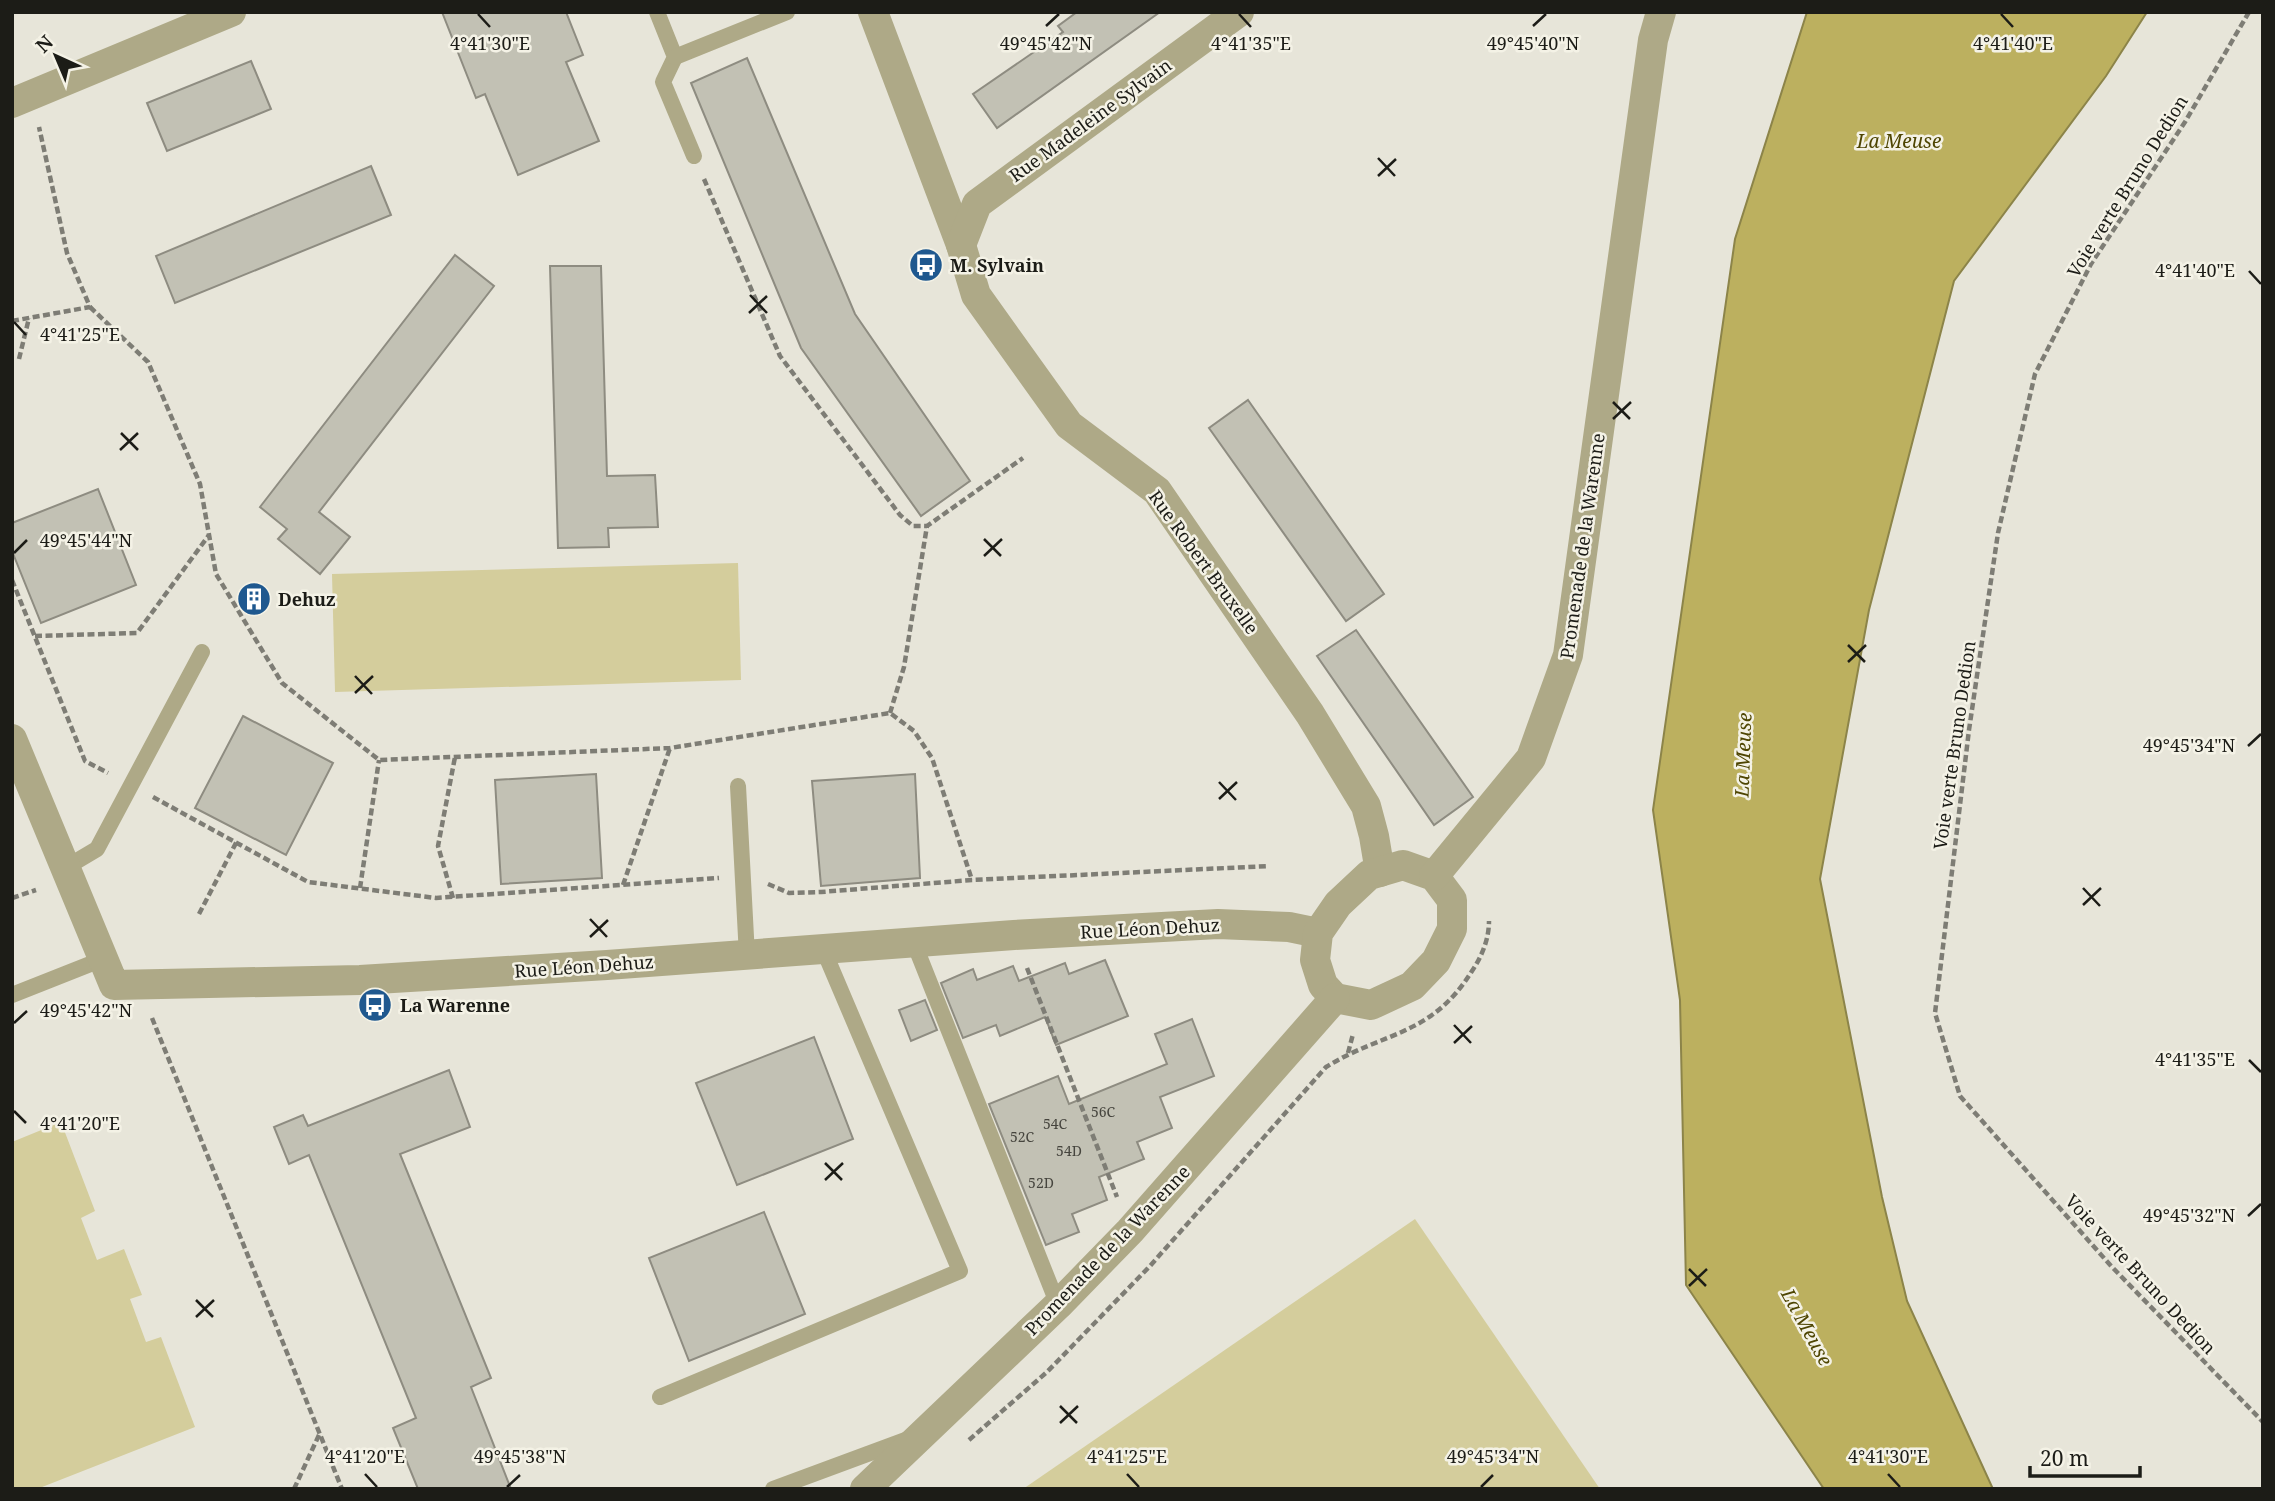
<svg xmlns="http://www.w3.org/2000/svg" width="2275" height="1501" viewBox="0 0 2275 1501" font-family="'Noto Serif',serif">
  <rect width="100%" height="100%" fill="#e7e5d9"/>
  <!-- green -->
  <g fill="#d4cd9c">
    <path d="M738,563L741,680L335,692L332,574Z"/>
    <path d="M61,1122L95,1211L81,1218L97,1260L124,1249L142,1295L130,1299L146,1342L161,1337L195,1427L37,1489H12V1142Z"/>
    <path d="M1415,1219L1600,1489H1023Z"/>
  </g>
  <!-- water -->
  <path fill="#bcb05f" stroke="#8c8449" stroke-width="2" d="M1807,12H2147L2106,76L1954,281L1869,610L1820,879L1882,1197L1907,1301L1993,1489H1824L1686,1285L1680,1000L1653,810L1735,239Z"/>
  <!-- building -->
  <g fill="#c2c1b4" stroke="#8e8c81" stroke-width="2">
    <path d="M442,12H566L583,55L566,62L599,141L518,175L485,94L476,98Z"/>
    <path d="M1077,12H1160L997,128L973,94L1063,32L1058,26Z"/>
    <path d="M747,58L855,314L970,481L921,516L801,348L691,83Z"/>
    <path d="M251,61L271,109L167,151L147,103Z"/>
    <path d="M371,166L391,215L175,303L156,256Z"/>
    <path d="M455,255L494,286L319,512L350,537L320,574L278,539L287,529L260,507Z"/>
    <path d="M550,266H601L607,476L655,475L658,527L608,528L609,547L558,548Z"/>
    <path d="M1248,400L1384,594L1346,621L1209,428Z"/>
    <path d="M98,489L136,585L41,623L12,551V523Z"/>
    <path d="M1356,630L1473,797L1434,825L1317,656Z"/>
    <path d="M243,716L333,763L286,855L195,808Z"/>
    <path d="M596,774L602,878L501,884L495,780Z"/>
    <path d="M915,774L920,878L821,886L812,781Z"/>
    <path d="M1105,960L1128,1016L1056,1045L1045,1017L1000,1036L996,1025L963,1038L941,983L973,969L977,980L1013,966L1019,981L1065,963L1069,974Z"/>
    <path d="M925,1000L937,1030L911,1041L899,1010Z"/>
    <path d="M1192,1019L1214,1076L1160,1097L1172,1128L1137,1142L1144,1159L1099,1177L1107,1200L1072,1214L1079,1232L1046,1245L989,1104L1058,1076L1069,1104L1167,1064L1155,1034Z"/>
    <path d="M814,1037L853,1139L737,1185L696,1083Z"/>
    <path d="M449,1070L470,1127L400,1154L491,1378L471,1387L511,1489H418L393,1428L416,1418L309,1155L289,1164L274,1127L303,1115L308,1126Z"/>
    <path d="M764,1212L805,1314L689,1361L649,1258Z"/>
  </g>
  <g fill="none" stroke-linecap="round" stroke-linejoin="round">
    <!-- path -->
    <g stroke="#7e7d75" stroke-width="4.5" stroke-dasharray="7 3.5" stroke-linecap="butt">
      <path d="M2249,12L2185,122L2091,264L2035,374L1998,533L1969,730L1935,1013L1960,1096L2112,1267L2263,1422"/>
      <path d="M704,179L780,356L900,515L913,526H927"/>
      <path d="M90,307L148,362L200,484L216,574L282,683L379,760L670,748L890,713L914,731L932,758L972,880"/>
      <path d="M12,321L90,307L67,253L39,127"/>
      <path d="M19,359L29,318"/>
      <path d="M12,580L85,761L108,773"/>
      <path d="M35,636L137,633L209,535"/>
      <path d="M890,713L904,667L927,526L1023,458"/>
      <path d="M153,797L308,882L436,898L719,878"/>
      <path d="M768,884L789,893L821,892L972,880L1269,866"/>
      <path d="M623,885L670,748"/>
      <path d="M360,888L379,760"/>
      <path d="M12,898L36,890"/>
      <path d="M453,898L438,846L455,757"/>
      <path d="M199,914L237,841"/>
      <path d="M1027,968L1117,1197"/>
      <path d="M152,1018L342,1489"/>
      <path d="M1348,1053L1353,1034"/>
      <path d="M969,1440L1047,1372L1150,1266L1326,1067C1384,1031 1431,1037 1472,971C1482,956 1489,939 1489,921"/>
      <path d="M294,1489L319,1435"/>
    </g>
    <!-- lane -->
    <g stroke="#aea987" stroke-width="16">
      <path d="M657,12L675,57L663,82L694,156"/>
      <path d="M675,57L787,12"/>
      <path d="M738,786L747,956"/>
      <path d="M65,868L97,849L202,652"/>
      <path d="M914,943L1058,1305"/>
      <path d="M12,995L103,959"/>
      <path d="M660,1397L960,1271L824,951"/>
      <path d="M773,1489L908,1439"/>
    </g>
    <!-- street -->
    <g stroke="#aea987" stroke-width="30">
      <path d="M873,12L961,245L976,295L1069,425L1157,491L1310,714L1366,806L1374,836L1380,872"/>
      <path d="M12,103L231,12"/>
      <path d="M961,245L977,204L1239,12"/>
      <path d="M12,739L114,985L360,980L607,965L1014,935L1218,924L1289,927L1318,933"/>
      <path d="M1403,865L1434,876L1452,900V929L1436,961L1412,986L1371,1005L1335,998L1323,985L1315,960L1318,933L1338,904L1369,875Z"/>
      <path d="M1434,876L1531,758L1568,655L1653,40L1661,12"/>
      <path d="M865,1489L1058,1305L1130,1231L1335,998"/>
    </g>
  </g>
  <!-- ticks -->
  <path fill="none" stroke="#1c1c17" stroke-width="2.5" d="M478,14L490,27M1239,14L1251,27M2001,14L2013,27M1046,26L1059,14M1533,26L1546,14M1378,158L1395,176M1378,176L1396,159M2249,271L2261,284M750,295L767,313M749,313L767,296M14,322L26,335M1613,402L1630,419M1613,419L1631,402M121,433L138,450M120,450L138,433M984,539L1001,556M14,553L27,540M984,556L1002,539M1848,645L1865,662M1848,662L1866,645M355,676L372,694M355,693L373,676M2248,746L2261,734M1219,782L1236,800M1219,799L1237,782M2083,888L2100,906M2083,905L2101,888M590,919L607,937M590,937L608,920M14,1023L27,1011M1454,1025L1471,1043M1454,1043L1472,1026M2249,1060L2261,1072M14,1111L26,1123M825,1163L842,1180M825,1180L843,1163M2248,1216L2261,1204M1689,1269L1706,1286M1689,1286L1707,1269M196,1300L213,1317M196,1317L214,1300M1060,1406L1077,1423M1060,1423L1078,1406M365,1474L377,1487M1127,1474L1139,1487M1888,1474L1900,1487M507,1487L520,1475M1481,1487L1493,1475"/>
  <!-- icons -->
  <defs>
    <g id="bus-disc" transform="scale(1.75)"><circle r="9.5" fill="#1f588f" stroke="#f4f2e6"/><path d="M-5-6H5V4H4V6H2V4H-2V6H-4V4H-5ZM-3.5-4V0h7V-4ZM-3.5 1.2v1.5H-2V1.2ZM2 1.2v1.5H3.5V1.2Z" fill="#fff"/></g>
    <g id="building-disc" transform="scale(1.75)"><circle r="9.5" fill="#1f588f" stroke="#f4f2e6"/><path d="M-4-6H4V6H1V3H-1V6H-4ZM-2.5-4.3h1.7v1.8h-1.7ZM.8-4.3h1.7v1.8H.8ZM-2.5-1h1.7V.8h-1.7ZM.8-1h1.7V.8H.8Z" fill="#fff"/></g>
  </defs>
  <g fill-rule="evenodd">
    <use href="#bus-disc" x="926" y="265"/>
    <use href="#building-disc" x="254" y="599"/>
    <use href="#bus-disc" x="375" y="1005"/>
  </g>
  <g text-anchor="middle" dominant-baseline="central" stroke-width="5" stroke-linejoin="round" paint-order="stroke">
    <!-- number labels -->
    <g font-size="14" fill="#46453e">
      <text x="1103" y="1111">56C</text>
      <text x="1055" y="1123">54C</text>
      <text x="1022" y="1136">52C</text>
      <text x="1069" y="1150">54D</text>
      <text x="1041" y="1182">52D</text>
    </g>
    <!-- street labels -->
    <g font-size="18" fill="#1c1c17" stroke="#f4f2e6">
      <text transform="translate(1090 120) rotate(-36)">Rue Madeleine Sylvain</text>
      <text transform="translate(2127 186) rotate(-58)">Voie verte Bruno Dedion</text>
      <text transform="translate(1582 546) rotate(-82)">Promenade de la Warenne</text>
      <text transform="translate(1204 562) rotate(54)">Rue Robert Bruxelle</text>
      <text transform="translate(1954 745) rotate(-82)">Voie verte Bruno Dedion</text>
      <text transform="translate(1150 928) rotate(-3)">Rue Léon Dehuz</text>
      <text transform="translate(584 966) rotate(-4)">Rue Léon Dehuz</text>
      <text transform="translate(1107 1250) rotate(-46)">Promenade de la Warenne</text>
      <text transform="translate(2141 1274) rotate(47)">Voie verte Bruno Dedion</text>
    </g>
    <!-- poi labels -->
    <g font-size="18" font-weight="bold" fill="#1c1c17" stroke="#f4f2e6" text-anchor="start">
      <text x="950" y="265">M. Sylvain</text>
      <text x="278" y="599">Dehuz</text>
      <text x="400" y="1005">La Warenne</text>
    </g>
    <!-- water labels -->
    <g font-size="19" font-style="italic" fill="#4e4502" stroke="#f4f2e6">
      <text x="1899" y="141">La Meuse</text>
      <text transform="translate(1743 755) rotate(-88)">La Meuse</text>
      <text transform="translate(1807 1327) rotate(61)">La Meuse</text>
    </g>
  </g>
  <g font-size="18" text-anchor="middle" fill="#1c1c17" stroke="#f4f2e6" stroke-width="5" stroke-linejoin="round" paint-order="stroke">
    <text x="1046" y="50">49°45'42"N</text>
    <text x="1533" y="50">49°45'40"N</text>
    <text x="490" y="50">4°41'30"E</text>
    <text x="1251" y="50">4°41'35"E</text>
    <text x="2013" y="50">4°41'40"E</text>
    <text x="2195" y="277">4°41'40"E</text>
    <text x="80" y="341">4°41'25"E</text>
    <text x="86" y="547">49°45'44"N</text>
    <text x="2189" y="752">49°45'34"N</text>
    <text x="86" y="1017">49°45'42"N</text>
    <text x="2195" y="1066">4°41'35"E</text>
    <text x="80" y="1130">4°41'20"E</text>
    <text x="2189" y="1222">49°45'32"N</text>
    <text x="365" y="1463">4°41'20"E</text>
    <text x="1127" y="1463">4°41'25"E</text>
    <text x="1888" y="1463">4°41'30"E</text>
    <text x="520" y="1463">49°45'38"N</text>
    <text x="1493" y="1463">49°45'34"N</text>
  </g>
  <!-- border -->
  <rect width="2275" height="1501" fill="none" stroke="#1c1c17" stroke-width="28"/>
  <!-- north arrow -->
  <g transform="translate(56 56) rotate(316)" stroke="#f4f2e6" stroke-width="5" paint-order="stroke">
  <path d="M0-5L12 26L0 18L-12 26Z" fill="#1c1c17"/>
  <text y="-10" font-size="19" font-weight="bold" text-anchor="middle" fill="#1c1c17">N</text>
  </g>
  <!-- scale -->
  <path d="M2030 1466v10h110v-10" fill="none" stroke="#1c1c17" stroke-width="3.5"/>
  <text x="2040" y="1466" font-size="21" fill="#1c1c17" stroke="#f4f2e6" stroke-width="5" paint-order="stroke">20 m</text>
</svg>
